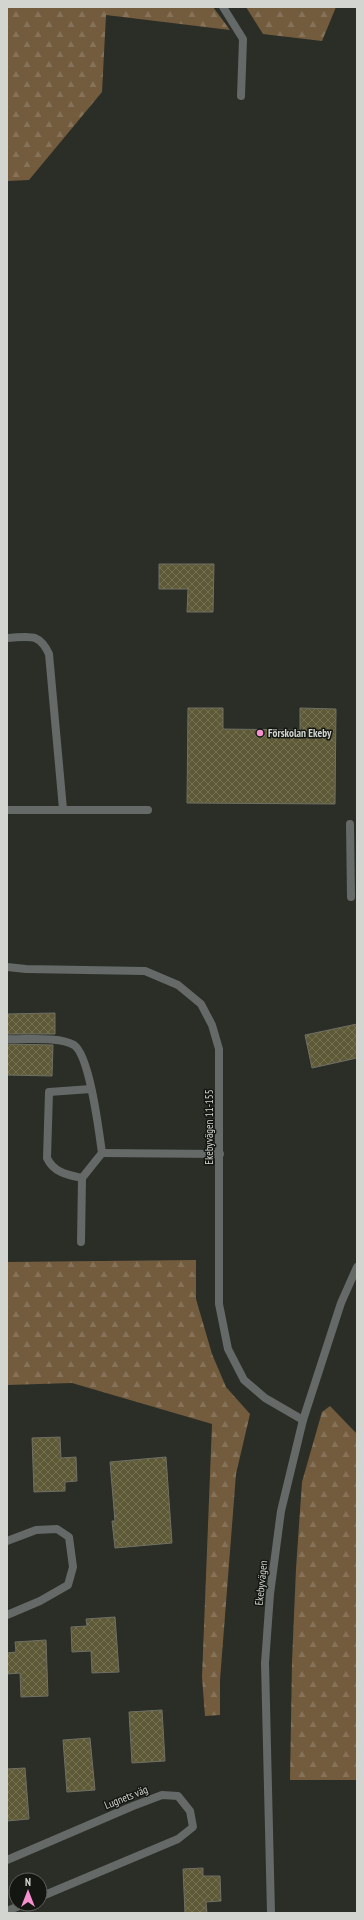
<svg xmlns="http://www.w3.org/2000/svg" width="364" height="1920" viewBox="0 0 364 1920" font-family="'PT Sans Narrow',sans-serif">
  <defs>
    <pattern id="forest-firs" width="22" height="20" patternUnits="userSpaceOnUse"><rect width="22" height="20" fill="#735c3e"/><path d="M5 1l3.5 6h-7zM16 11l3.5 6h-7z" fill="#867259"/></pattern>
    <pattern id="building-cross-hatch" width="8" height="8" patternUnits="userSpaceOnUse"><rect width="8" height="8" fill="#5e5a37"/><path d="M0 0l8 8M0 8l8-8" fill="none" stroke="#747153"/></pattern>
  </defs>
  <rect width="100%" height="100%" fill="#2a2e27"/>
  <!-- forest -->
  <g fill="url(#forest-firs)">
    <path d="M7,7H213L230,30L106,15L102,92L29,180L7,181Z"/>
    <path d="M246,7H336L322,41L263,34Z"/>
    <path d="M196,1260V1299L212,1354L226,1387L250,1414L236,1474L220,1680V1715L205,1716L202,1677L212,1424L72,1383L7,1385V1262Z"/>
    <path d="M330,1406L357,1434V1780H290L292,1662L296,1569L302,1482L322,1412Z"/>
  </g>
  <!-- building -->
  <g fill="url(#building-cross-hatch)" stroke="#706f65">
    <path d="M159,564H214L213,612H187L188,589H159Z"/>
    <path d="M188,708H223V729L300,730V708L336,709L335,804L187,803Z"/>
    <path d="M55,1013V1034H7V1014Z"/>
    <path d="M357,1024V1058L312,1068L305,1035Z"/>
    <path d="M7,1044L53,1045L52,1076L7,1075Z"/>
    <path d="M60,1437L61,1458L76,1457L77,1481L65,1482V1491L34,1492L32,1438Z"/>
    <path d="M166,1457L172,1543L115,1548L112,1521H115L110,1462Z"/>
    <path d="M115,1617L119,1672L92,1673L91,1651L72,1652L71,1627L87,1626L86,1619Z"/>
    <path d="M46,1640L48,1696L21,1697L20,1673L7,1674V1653L16,1652L15,1642Z"/>
    <path d="M162,1710L165,1761L132,1763L129,1712Z"/>
    <path d="M90,1738L95,1790L67,1792L63,1740Z"/>
    <path d="M25,1768L29,1819L7,1821V1769Z"/>
    <path d="M203,1868V1876H220L221,1901L206,1902L207,1913H185L183,1869Z"/>
  </g>
  <g fill="none" stroke-linecap="round" stroke-linejoin="round">
    <!-- minor -->
    <g stroke="#656967" stroke-width="8">
      <path d="M223,7L243,39L241,96"/>
      <path d="M7,638C29,637 39,632 49,654L63,809"/>
      <path d="M7,810H148"/>
      <path d="M350,824L351,897"/>
      <path d="M7,967L26,969L145,971L178,985L201,1004L212,1025L219,1049V1304L228,1349L244,1380L265,1398L303,1420"/>
      <path d="M7,1039C25,1040 59,1036 74,1045C90,1056 99,1132 102,1153L82,1178L81,1242"/>
      <path d="M102,1153L220,1154"/>
      <path d="M82,1178C68,1175 54,1173 47,1158L49,1092L91,1089"/>
      <path d="M7,1541L36,1530L57,1529L69,1537L73,1567L68,1585L40,1601L7,1615"/>
      <path d="M7,1860L133,1806L162,1795L178,1796L190,1811L193,1827L178,1839L40,1897"/>
      <path d="M7,1911L24,1904"/>
      <path d="M271,1913L265,1663L270,1594L281,1511L303,1420L341,1303L357,1267"/>
    </g>
  </g>
  <!-- markers -->
  <circle fill="#f790ce" stroke="#141612" stroke-width="1.5" cx="260" cy="733" r="4"/>
  <g text-anchor="middle" dominant-baseline="central" stroke-width="3" stroke-linejoin="round" paint-order="stroke">
    <!-- poi labels -->
    <g font-size="11" font-weight="bold" fill="#d2d5d0" stroke="#141612" text-anchor="start">
      <text x="268" y="733">Förskolan Ekeby</text>
    </g>
    <!-- street labels -->
    <g font-size="11" fill="#d2d5d0" stroke="#141612">
      <text transform="translate(209 1127) rotate(-90)">Ekebyvägen 11-155</text>
      <text transform="translate(261 1583) rotate(-84)">Ekebyvägen</text>
      <text transform="translate(126 1797) rotate(-22)">Lugnets väg</text>
    </g>
  </g>
  <!-- border -->
  <rect width="364" height="1920" fill="none" stroke="#d2d5d0" stroke-width="16"/>
  <!-- north arrow -->
  <g transform="translate(28 1892)"><circle r="19" fill="#141612" stroke="#60625e"/>
  <path d="M0-3L7 15L0 10L-7 15Z" fill="#f790ce"/>
  <text y="-6" font-size="11" font-weight="bold" text-anchor="middle" fill="#d2d5d0">N</text>
  </g>
</svg>
